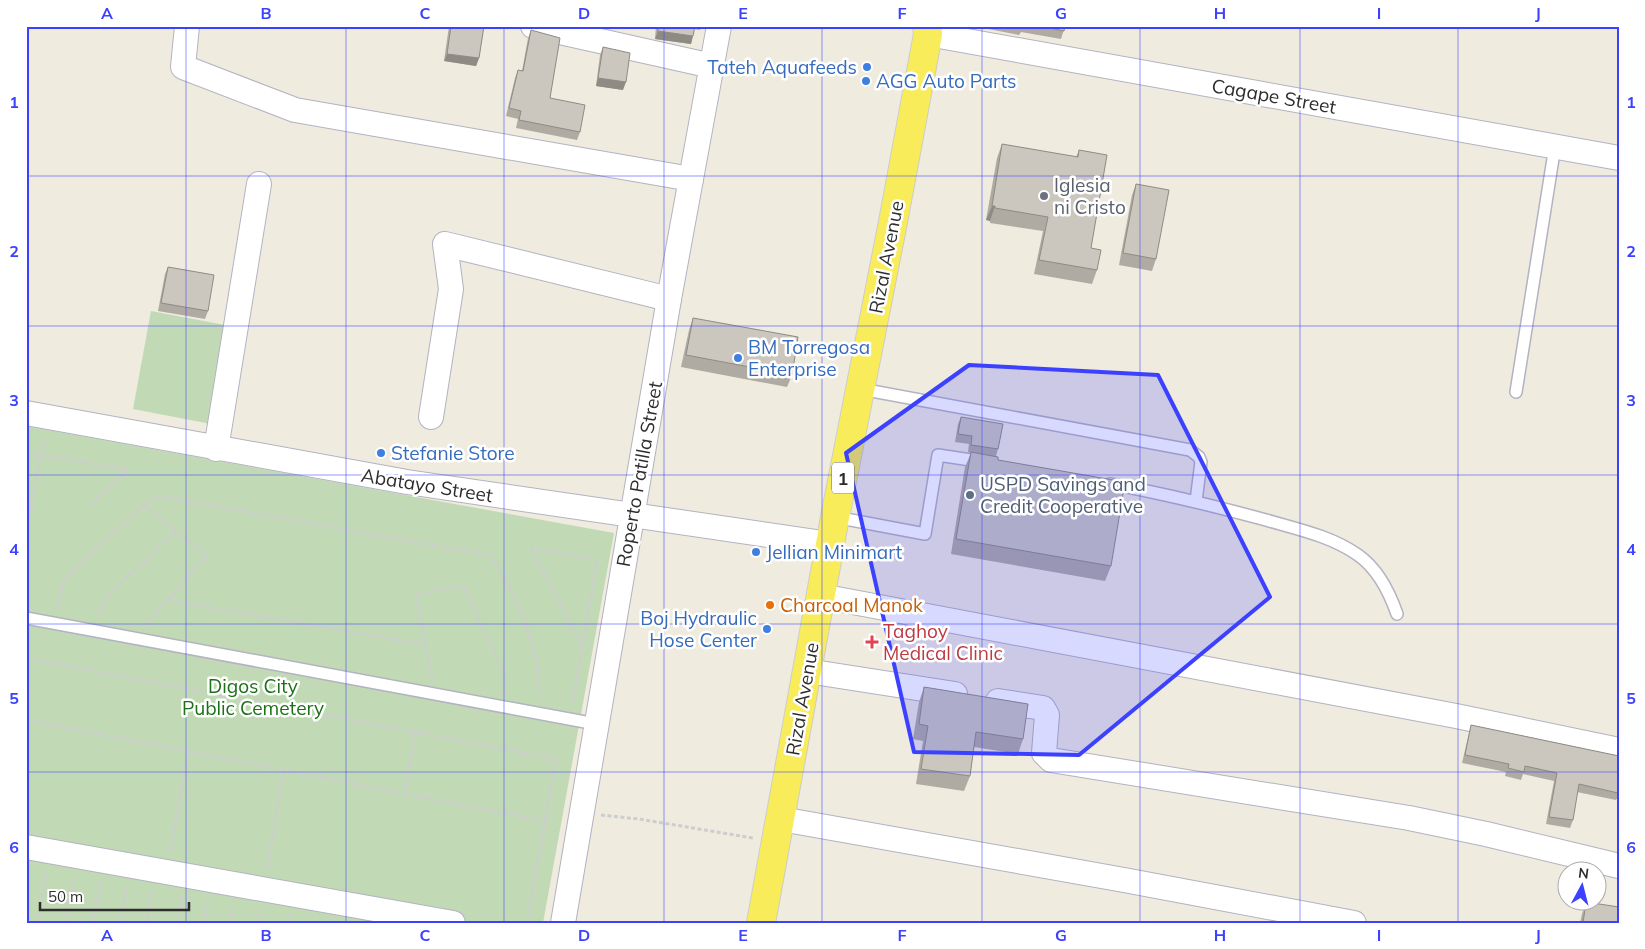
<svg xmlns="http://www.w3.org/2000/svg" width="1645" height="949" viewBox="0 0 1645 949" font-family="Mulish,sans-serif">
  <rect width="100%" height="100%" fill="#efebdf"/>
  <!-- cemetery -->
  <g fill="#c1dab5">
    <path d="M151,311L230,326L211,424L133,409Z"/>
    <path d="M26,426L614,533L543,923H26Z"/>
  </g>
  <g fill="none" stroke-linecap="round" stroke-linejoin="round">
    <!-- lane casing -->
    <g stroke="#b3b3c1" stroke-width="14">
      <g id="lane">
        <path d="M861,389L1190,450L1199,457L1201,462L1196,501"/>
        <path d="M1516,392L1555,146"/>
        <path d="M1110,484C1163,493 1214,506 1266,520C1297,529 1331,536 1358,555C1378,569 1389,591 1397,614"/>
        <path d="M835,517L925,534L938,455L984,462"/>
        <path d="M26,618L596,724"/>
      </g>
    </g>
    <!-- street casing -->
    <g stroke="#b3b3c1" stroke-width="26">
      <g id="street">
        <path d="M187,26L183,67L295,110L691,179"/>
        <path d="M533,26L712,66"/>
        <path d="M928,34L1619,158"/>
        <path d="M26,413L407,482L830,544"/>
        <path d="M431,417L451,289L445,244L669,299"/>
        <path d="M216,449L259,184"/>
        <path d="M821,596L1456,716L1619,750"/>
        <path d="M807,671L955,694"/>
        <path d="M998,701L1043,708L1047,715L1044,753L1051,760L1409,818L1486,834L1619,866"/>
        <path d="M781,819L1124,880L1354,923"/>
        <path d="M26,847L453,923"/>
        <path d="M563,923L669,299L719,26"/>
      </g>
    </g>
    <!-- primary casing -->
    <g stroke="#cdcdcd" stroke-width="30">
      <path id="primary" d="M761,923L835,517L893,222L928,34L927,26"/>
    </g>
    <!-- path -->
    <g stroke="#cdcdcd" stroke-width="3" stroke-dasharray="4 2.5" stroke-linecap="butt">
      <path d="M26,452L128,470L89,505"/>
      <path d="M143,505L207,556L145,625"/>
      <path d="M26,533L44,438"/>
      <path d="M531,548L597,560L572,706"/>
      <path d="M531,548L582,646"/>
      <path d="M167,600L426,645"/>
      <path d="M57,610L64,579L143,505L159,496L492,556L523,616L537,662L539,698"/>
      <path d="M99,616L106,597L176,531"/>
      <path d="M26,658L556,759L527,923"/>
      <path d="M432,679L416,594L464,586L505,677L504,693"/>
      <path d="M26,720L546,821"/>
      <path d="M404,793L416,732"/>
      <path d="M601,815L639,819L753,838"/>
      <path d="M170,852L188,752"/>
      <path d="M267,868L284,770"/>
      <path d="M38,923L47,872"/>
      <path d="M66,923L74,877"/>
      <path d="M93,923L101,882"/>
      <path d="M121,923L127,886"/>
      <path d="M147,923L152,891"/>
      <path d="M177,923L182,896"/>
      <path d="M204,923L208,901"/>
      <path d="M230,923L233,904"/>
      <path d="M257,923L260,909"/>
      <path d="M287,923L289,914"/>
    </g>
    <!-- lane -->
    <use href="#lane" stroke="#fff" stroke-width="11"/>
    <!-- street -->
    <use href="#street" stroke="#fff" stroke-width="24"/>
    <!-- primary -->
    <use href="#primary" stroke="#f8ec5b" stroke-width="28"/>
  </g>
  <!-- wall -->
  <g fill="#afaba3">
    <path d="M449,26H484L479,58L476,66L444,61Z"/>
    <path d="M656,26H701L700,30L694,29L691,44L655,39Z"/>
    <path d="M973,26H1065L1061,39L1021,32L1019,35Z"/>
    <path d="M531,30L550,98L580,132L577,140L516,128L518,119L506,116L515,78L518,70L522,71L528,38Z"/>
    <path d="M603,47L623,90L596,86L600,55Z"/>
    <path d="M1002,144L1076,157L1079,150L1091,248L1097,270L1092,284L1034,274L1043,231L990,223V221L986,220L997,158Z"/>
    <path d="M1136,184L1156,259L1152,271L1119,265L1132,195Z"/>
    <path d="M168,267L208,311L205,319L158,311L165,274Z"/>
    <path d="M693,318L792,375L787,387L681,367L689,330Z"/>
    <path d="M961,417L998,449L996,456L998,460L1111,566L1105,581L951,554L965,467L971,453L968,452L969,444L955,442L958,424Z"/>
    <path d="M924,687L1023,739L1018,754L974,747L970,776L964,791L916,784L923,741L913,739L919,702Z"/>
    <path d="M1471,725L1619,756V800L1616,799V800L1577,792L1573,820L1570,828L1546,824L1554,781L1523,774L1521,780L1505,776L1506,772L1462,763L1469,733Z"/>
    <path d="M1586,902L1619,923H1580L1582,914Z"/>
  </g>
  <!-- shaded-wall -->
  <g fill="#8e8b85">
    <path d="M658,31L693,36L691,44L655,39Z"/>
    <path d="M447,54L479,58L476,66L444,61Z"/>
    <path d="M598,78L626,82L623,90L596,86Z"/>
    <path d="M992,206H995L990,221L986,220Z"/>
  </g>
  <!-- building -->
  <g fill="#cbc7be" stroke="#8e8b85">
    <path d="M451,26H484L479,58L447,54Z"/>
    <path d="M658,26H695L693,36L658,31Z"/>
    <path d="M1040,26H1065L1064,31Z"/>
    <path d="M531,30L560,38L550,98L585,105L580,132L519,120L521,111L509,108L518,70L523,71Z"/>
    <path d="M603,47L630,53L626,82L598,78Z"/>
    <path d="M1002,144L1078,157L1079,150L1107,155L1091,248L1101,250L1097,270L1039,260L1048,217L995,208V206H992Z"/>
    <path d="M1136,184L1169,190L1156,259L1123,253Z"/>
    <path d="M168,267L214,275L208,311L161,303Z"/>
    <path d="M693,318L798,337L792,375L686,355Z"/>
    <path d="M961,417L1003,424L998,449L971,445L972,436L958,434Z"/>
    <path d="M971,452L998,457V460L1125,482L1111,566L956,539Z"/>
    <path d="M924,687L1028,704L1023,739L976,732L970,776L921,769L928,726L919,724Z"/>
    <path d="M1471,725L1619,756L1618,793L1579,784L1573,820L1549,817L1557,773L1525,766L1524,772L1508,768L1509,764L1465,755Z"/>
    <path d="M1586,902L1619,907V923H1583Z"/>
  </g>
  <!-- marked area -->
  <path fill="#3c41ff" fill-opacity="0.2" stroke="#3c41ff" stroke-width="4" stroke-linejoin="round" d="M969,365L1158,375L1270,597L1079,755L914,752L846,453Z"/>
  <!-- grid -->
  <path fill="none" stroke="#3c41ff" stroke-width="1" stroke-opacity="0.55" d="M186,26V923M346,26V923M504,26V923M664,26V923M822,26V923M982,26V923M1140,26V923M1300,26V923M1458,26V923M26,176H1619M26,326H1619M26,475H1619M26,624H1619M26,772H1619"/>
  <!-- markers -->
  <g fill="#3f7fe0" stroke="#fff" stroke-width="2">
    <circle cx="867" cy="67" r="5"/>
    <circle cx="866" cy="81" r="5"/>
    <circle cx="738" cy="358" r="5"/>
    <circle cx="381" cy="453" r="5"/>
    <circle cx="756" cy="552" r="5"/>
    <circle cx="767" cy="629" r="5"/>
  </g>
  <circle fill="#6b7280" stroke="#fff" stroke-width="2" cx="1044" cy="196" r="5"/>
  <circle fill="#5c6f8a" stroke="#fff" stroke-width="2" cx="970" cy="495" r="5"/>
  <circle fill="#e8710a" stroke="#fff" stroke-width="2" cx="770" cy="605" r="5"/>
  <path fill="#e0444e" stroke="#fff" stroke-width="2" d="M869.5 634.5h5v5h5v5h-5v5h-5v-5h-5v-5h5z"/>
  <g text-anchor="middle" dominant-baseline="central" stroke-width="5" stroke-linejoin="round" paint-order="stroke">
    <!-- shield labels -->
    <rect fill="#fff" stroke="#6c6c6c" stroke-width="1" x="832" y="462.5" width="22" height="31" rx="4"/>
    <g font-size="18" font-weight="bold" fill="#2d2d2d">
      <text x="843" y="478">1</text>
    </g>
    <!-- shop labels -->
    <g font-size="19" fill="#366cbe" stroke="#fff" text-anchor="start">
      <text x="857" y="67" text-anchor="end">Tateh Aquafeeds</text>
      <text x="876" y="81">AGG Auto Parts</text>
      <text x="748" y="347">BM Torregosa<tspan x="748" dy="22">Enterprise</tspan></text>
      <text x="391" y="453">Stefanie Store</text>
      <text x="766" y="552">Jellian Minimart</text>
      <text x="757" y="618" text-anchor="end">Boj Hydraulic<tspan x="757" dy="22">Hose Center</tspan></text>
    </g>
    <!-- street labels -->
    <g font-size="19" fill="#2d2d2d" stroke="#fff">
      <text transform="translate(1274 96) rotate(10)">Cagape Street</text>
      <text transform="translate(886 257) rotate(-79)">Rizal Avenue</text>
      <text transform="translate(639 474) rotate(-80)">Roperto Patilla Street</text>
      <text transform="translate(427 485) rotate(9)">Abatayo Street</text>
      <text transform="translate(802 699) rotate(-80)">Rizal Avenue</text>
    </g>
    <!-- worship labels -->
    <g font-size="19" fill="#5b616d" stroke="#fff" text-anchor="start">
      <text x="1054" y="185">Iglesia<tspan x="1054" dy="22">ni Cristo</tspan></text>
    </g>
    <!-- service labels -->
    <g font-size="19" fill="#4e5e75" stroke="#fff" text-anchor="start">
      <text x="980" y="484">USPD Savings and<tspan x="980" dy="22">Credit Cooperative</tspan></text>
    </g>
    <!-- food labels -->
    <g font-size="19" fill="#c56008" stroke="#fff" text-anchor="start">
      <text x="780" y="605">Charcoal Manok</text>
    </g>
    <!-- health labels -->
    <g font-size="19" fill="#be3a42" stroke="#fff" text-anchor="start">
      <text x="883" y="631">Taghoy<tspan x="883" dy="22">Medical Clinic</tspan></text>
    </g>
    <!-- park labels -->
    <g font-size="19" fill="#1b7017" stroke="#fff">
      <text x="253" y="686">Digos City<tspan x="253" dy="22">Public Cemetery</tspan></text>
    </g>
  </g>
  <!-- border -->
  <rect width="1645" height="949" fill="none" stroke="#ffffff" stroke-width="55"/>
  <!-- north arrow -->
  <g transform="translate(1582 886) rotate(7)"><circle r="24" fill="#ffffff" stroke="#ababab"/>
  <path d="M0-4L9 19L0 12L-9 19Z" fill="#3c41ff"/>
  <text y="-8" font-size="14" font-weight="bold" text-anchor="middle" fill="#2d2d2d">N</text>
  </g>
  <!-- scale -->
  <path d="M40 902v8h149v-8" fill="none" stroke="#2d2d2d" stroke-width="2.5"/>
  <text x="48" y="902" font-size="15" fill="#2d2d2d" stroke="#ffffff" stroke-width="4" paint-order="stroke">50 m</text>
  <rect x="28" y="28" width="1590" height="894" fill="none" stroke="#3c41ff" stroke-width="2"/>
  <g font-size="16" text-anchor="middle" font-weight="bold" fill="#3c41ff">
    <text x="107" y="19">A</text>
    <text x="266" y="19">B</text>
    <text x="425" y="19">C</text>
    <text x="584" y="19">D</text>
    <text x="743" y="19">E</text>
    <text x="902" y="19">F</text>
    <text x="1061" y="19">G</text>
    <text x="1220" y="19">H</text>
    <text x="1379" y="19">I</text>
    <text x="1538" y="19">J</text>
    <text x="14" y="108">1</text>
    <text x="1631" y="108">1</text>
    <text x="14" y="257">2</text>
    <text x="1631" y="257">2</text>
    <text x="14" y="406">3</text>
    <text x="1631" y="406">3</text>
    <text x="14" y="555">4</text>
    <text x="1631" y="555">4</text>
    <text x="14" y="704">5</text>
    <text x="1631" y="704">5</text>
    <text x="14" y="853">6</text>
    <text x="1631" y="853">6</text>
    <text x="107" y="941">A</text>
    <text x="266" y="941">B</text>
    <text x="425" y="941">C</text>
    <text x="584" y="941">D</text>
    <text x="743" y="941">E</text>
    <text x="902" y="941">F</text>
    <text x="1061" y="941">G</text>
    <text x="1220" y="941">H</text>
    <text x="1379" y="941">I</text>
    <text x="1538" y="941">J</text>
  </g>
</svg>
